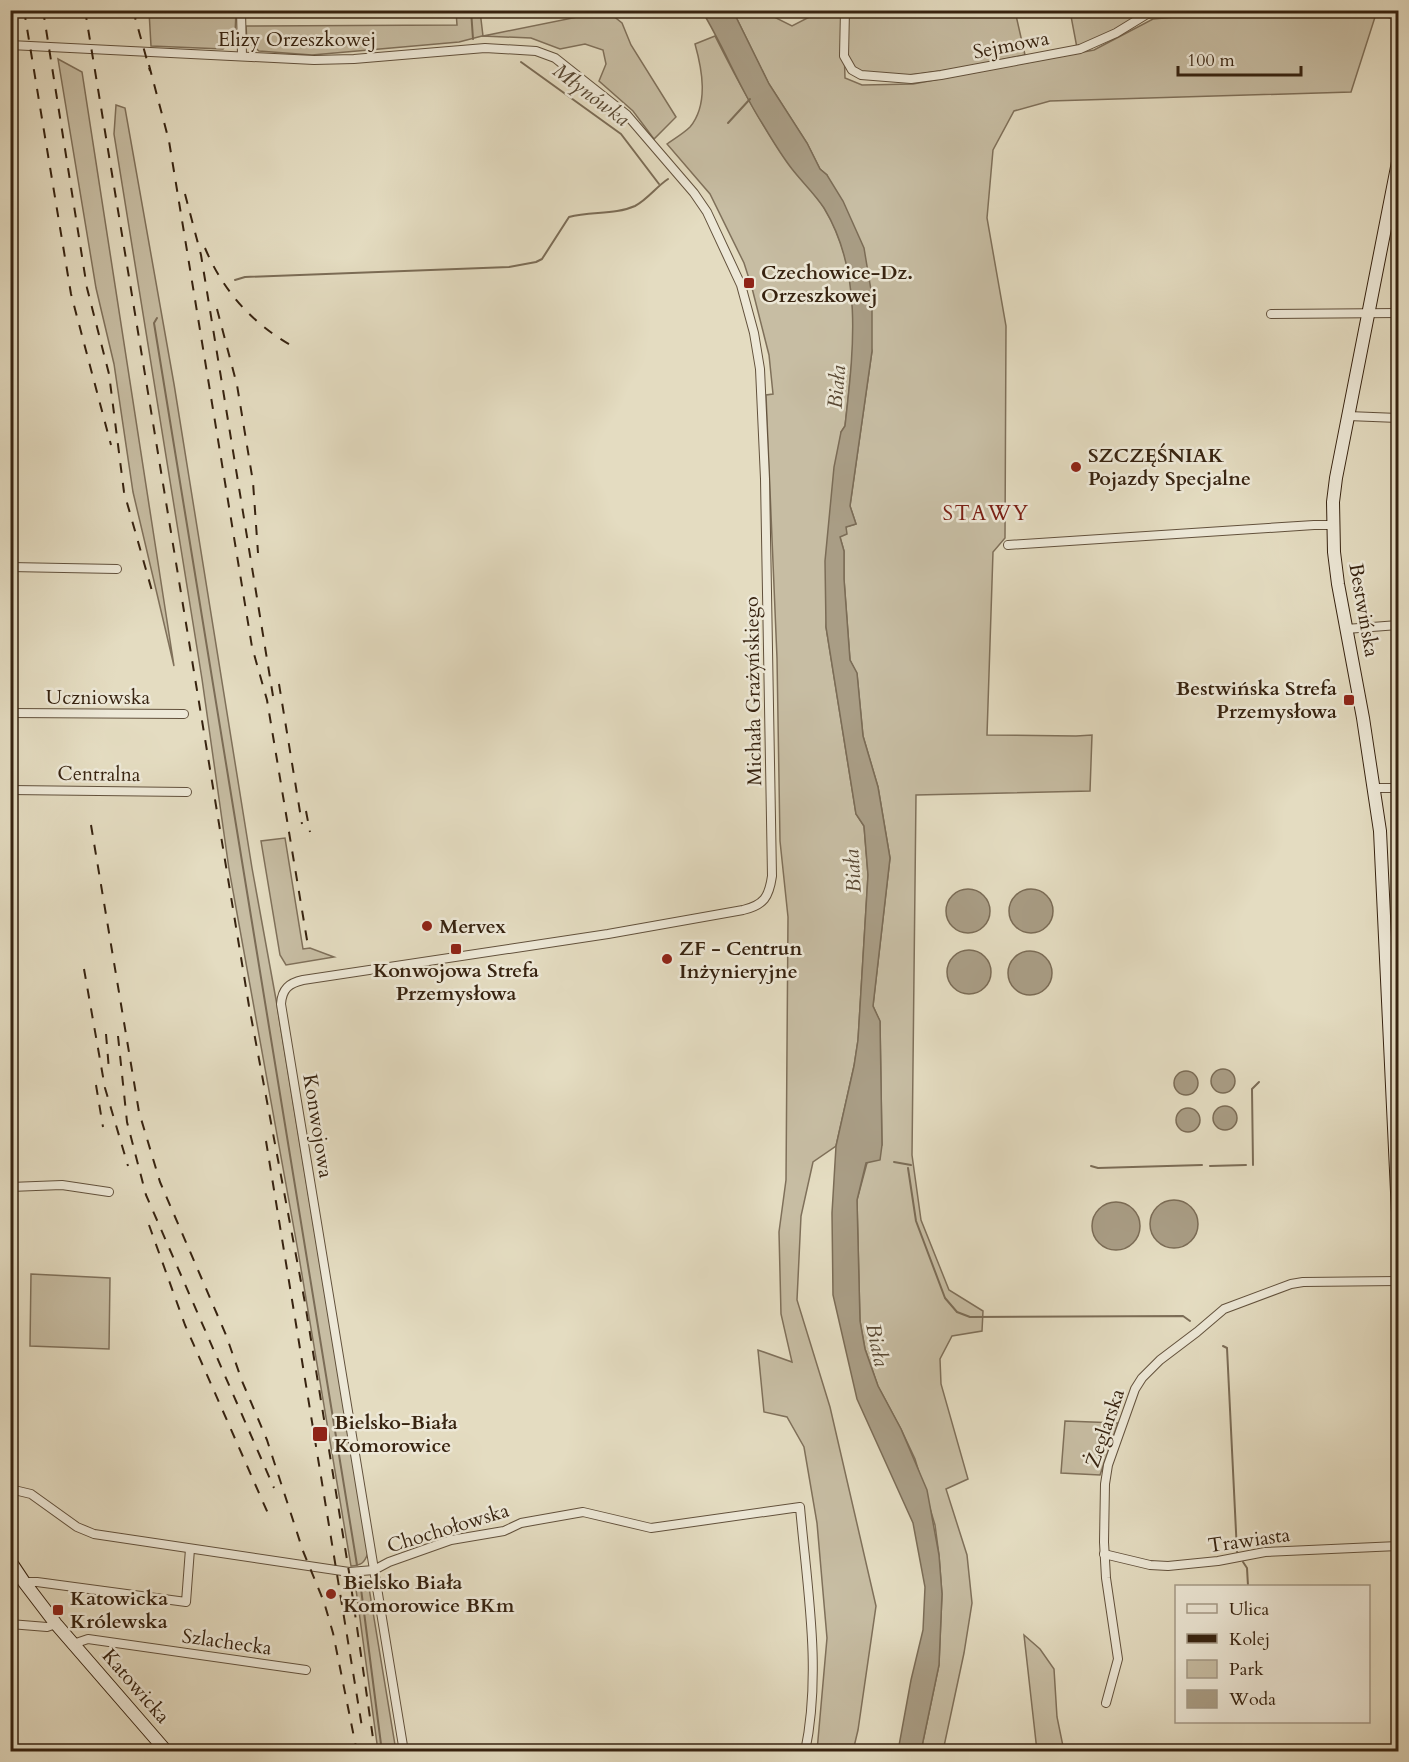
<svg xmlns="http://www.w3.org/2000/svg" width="1409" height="1762" viewBox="0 0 1409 1762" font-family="Cardo,serif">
  <rect width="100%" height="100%" fill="#e4dcc1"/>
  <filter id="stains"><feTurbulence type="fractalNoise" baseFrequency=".00333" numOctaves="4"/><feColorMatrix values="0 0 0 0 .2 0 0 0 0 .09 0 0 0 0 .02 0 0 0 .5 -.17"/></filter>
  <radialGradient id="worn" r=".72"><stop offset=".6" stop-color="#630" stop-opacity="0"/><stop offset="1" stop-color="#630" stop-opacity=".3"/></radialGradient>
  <!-- green -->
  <g fill="#c7bda3" stroke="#7f705a" stroke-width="1.5">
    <path d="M1253,10H1329L1376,14L1351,92L1050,101L1014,111L993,150L987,218L1006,326L1005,538L993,552L987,735L1076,736L1092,735L1090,791L916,795L912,1155L921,1220L949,1290L983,1311L982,1331L952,1336L940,1359L941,1384L968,1479L946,1489L967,1555L972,1603L964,1653L943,1751H921L939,1665L942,1594L939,1555L935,1525L915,1459L901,1429L878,1386L865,1349L860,1321L857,1200L867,1163L882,1145L880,1022L873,1006L890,858L878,787L863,736L857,674L850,660L844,579V551L840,537L846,527L856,524L850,506L872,351L827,175L820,169L807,143L769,84L733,11H771L774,17L792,26L821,11H843L845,78L862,85L913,84L1094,50L1153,19Z"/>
    <path d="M149,11H236L235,35L223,49L151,46Z"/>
    <path d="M480,11L483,36L607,11L622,23L631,45L676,117L654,139L633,111L599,81L606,64L603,50L585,44L560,49L531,38L482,36L459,42L312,55L259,51L247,41L246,26L457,25L456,11Z"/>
    <path d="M847,11H1015L1025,55C995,61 871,91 852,65C842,52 847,27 847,11Z"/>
    <path d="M1070,11H1142L1144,14L1119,29L1077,48Z"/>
    <path d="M715,36C734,74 754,112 778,148C791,169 809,186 823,206C837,227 847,259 851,284C858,331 850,379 845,426L841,432L826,627L856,814L864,826L868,875L858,1040L854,1066L836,1146L813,1162L801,1216L797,1300L830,1407L876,1606L858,1730L853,1751H817L827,1638L817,1523L804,1447L787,1417L764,1412L758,1350L792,1362L781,1314L779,1232L786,1180L788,917L780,841L777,658L766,395L773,394L769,355L752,288L744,263L710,194L667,144C674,139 684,133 690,127C709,104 702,69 695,44Z"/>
    <path d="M58,59L82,72L174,666L133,492L114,364L96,288Z"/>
    <path d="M116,105L125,108L174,384L252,868L277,1005L368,1553C364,1564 361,1565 351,1566L298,1251L229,869L202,679L114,134Z"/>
    <path d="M285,838L303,949L310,948L334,957L286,965L280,955L261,841Z"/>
    <path d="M31,1274L110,1278L109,1349L30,1346Z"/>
    <path d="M1065,1421L1118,1423L1100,1475L1061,1473Z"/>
    <path d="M355,1582H368L396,1751H378Z"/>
    <path d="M1024,1635L1040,1649L1054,1669L1057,1717L1064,1751H1037Z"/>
  </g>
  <!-- water -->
  <g fill="#a99d85" stroke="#7b6c56" stroke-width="1.5">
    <path d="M702,11H733L769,84L807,143L820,169L827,175L843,201L864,248L872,296V351L850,506L856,524L846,527L847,534L840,537L844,551V579L850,660L857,673L863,736L878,787L890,858L873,1006L880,1021L882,1145L880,1160L866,1163L857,1200L860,1321L865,1349L878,1386L901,1429L927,1490L939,1555L942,1594L939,1665L921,1751H898L911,1680L923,1630L925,1587L913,1523L857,1399L833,1295L832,1213L836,1146L854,1066L858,1040L868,875L864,826L856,814L826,627L825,561L834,467L841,432L845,426C853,353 864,274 824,208C815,194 802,182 792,169C781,155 771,138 762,123C739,87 724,47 702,11Z"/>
    <circle cx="968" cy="911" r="22"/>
    <circle cx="1031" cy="911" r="22"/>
    <circle cx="969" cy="972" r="22"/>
    <circle cx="1030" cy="973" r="22"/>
    <circle cx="1223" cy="1081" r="12"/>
    <circle cx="1186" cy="1083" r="12"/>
    <circle cx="1225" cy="1118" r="12"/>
    <circle cx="1188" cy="1120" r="12"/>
    <circle cx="1174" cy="1224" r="24"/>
    <circle cx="1116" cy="1226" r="24"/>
  </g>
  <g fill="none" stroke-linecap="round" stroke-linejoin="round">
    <!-- stream -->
    <g stroke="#7b6c56" stroke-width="2">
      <path d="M471,10L473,39"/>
      <path d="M521,62L621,134L659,184"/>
      <path d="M728,123L750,99"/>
      <path d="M235,280L245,277L509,267L536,262L542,259L569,217C590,211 615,215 635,206C648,199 656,187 668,179"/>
      <path d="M157,318L154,323L357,1565"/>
      <path d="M894,1162L911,1165"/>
      <path d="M1253,1165L1252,1089L1259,1082"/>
      <path d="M1091,1166L1098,1168L1202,1165"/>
      <path d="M1210,1166L1246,1165"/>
      <path d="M908,1168L916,1221L945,1298L957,1312L970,1317L1183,1316L1190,1321"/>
      <path d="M1223,1346L1227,1348L1237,1552"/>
      <path d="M1243,1562L1247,1568L1248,1586"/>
      <path d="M360,1581L382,1752"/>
    </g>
    <!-- street casing -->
    <g stroke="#62513c" stroke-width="10">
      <g id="street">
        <path d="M241,10L242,56"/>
        <path d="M845,10L844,56L852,70L861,75L911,79L941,75L1080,49L1116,33L1147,14L1177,10"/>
        <path d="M1376,10L1398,15"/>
        <path d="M10,45L314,60L354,59L485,48L536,51L555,58L627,115L694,193L707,212L741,285L754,333L760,369L765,479L772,876C769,897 764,905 743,910L608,934L303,980C289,983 282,989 281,1004L404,1752"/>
        <path d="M1271,314L1398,313"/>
        <path d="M1348,416L1398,418"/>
        <path d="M1008,545L1314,525H1333"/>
        <path d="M10,567L117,569"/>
        <path d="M1346,629L1398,625"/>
        <path d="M10,713L184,714"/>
        <path d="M1374,788H1398"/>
        <path d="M10,790L187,792"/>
        <path d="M10,1187L62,1185L109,1192"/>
        <path d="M10,1489L31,1494L77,1527L94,1534L349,1572L374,1570L389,1562L451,1540L504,1531L521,1523L583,1512L651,1528L800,1507C807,1587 822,1672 805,1752"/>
        <path d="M1104,1554L1150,1565L1168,1566L1218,1561L1265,1552L1398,1546"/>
        <path d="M24,1582H37L186,1602L190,1549"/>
        <path d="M10,1624L47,1627L56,1624"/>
        <path d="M73,1644L88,1639L306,1670"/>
        <path d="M1106,1703L1118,1659L1106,1578L1104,1542L1105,1484L1108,1465L1135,1389L1142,1378L1160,1360L1197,1332L1224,1309L1291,1284L1303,1282L1398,1281"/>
      </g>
    </g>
    <!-- secondary casing -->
    <g stroke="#372310" stroke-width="14">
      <g id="secondary">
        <path d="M1398,162L1336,478L1333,502L1334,552L1338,584L1363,718L1380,831L1398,1213"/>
        <path d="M10,1561L24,1582L56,1624L167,1752"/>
      </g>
    </g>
    <!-- street -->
    <use href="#street" stroke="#ede8d7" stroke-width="8"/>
    <!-- secondary -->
    <use href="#secondary" stroke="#ede8d7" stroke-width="12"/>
    <!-- rail -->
    <g stroke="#372310" stroke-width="2" stroke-dasharray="10 10" stroke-linecap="butt">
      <path d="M24,10L71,294L111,445"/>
      <path d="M43,10L87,288L109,374L124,492L152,591"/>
      <path d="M85,10L249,1006L305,1303L349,1572L375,1752"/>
      <path d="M133,10L150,71"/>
      <path d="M149,65L169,141L252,647L267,700L308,946"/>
      <path d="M185,194L201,255L273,696"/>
      <path d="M205,248C223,291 252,323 292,346"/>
      <path d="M217,309L237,385L253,482L258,553"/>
      <path d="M279,684L302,824"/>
      <path d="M306,811L310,832"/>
      <path d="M91,825L139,1112L160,1182L226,1335L242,1381L267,1440L303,1551L324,1602L333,1633L357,1752"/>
      <path d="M84,969L105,1088L128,1166"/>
      <path d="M106,1034L109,1070"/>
      <path d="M118,1036L127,1122L146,1195L274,1488"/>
      <path d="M96,1085L103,1127"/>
      <path d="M266,1141L362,1727"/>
      <path d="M149,1225L185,1325L270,1518"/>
    </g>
  </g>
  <!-- markers -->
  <g fill="#8f2418" stroke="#ede8d7" stroke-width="2">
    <rect x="743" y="277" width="12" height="12" rx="3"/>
    <circle cx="1076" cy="467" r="6"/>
    <rect x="1343" y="694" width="12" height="12" rx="3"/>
    <circle cx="427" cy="926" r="6"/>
    <rect x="450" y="943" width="12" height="12" rx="3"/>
    <circle cx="667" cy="959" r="6"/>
    <rect x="312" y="1426" width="16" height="16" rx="3"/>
    <circle cx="331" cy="1594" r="6"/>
    <rect x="52" y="1604" width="12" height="12" rx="3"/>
  </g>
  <g text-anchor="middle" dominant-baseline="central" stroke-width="5" stroke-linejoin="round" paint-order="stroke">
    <!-- street labels -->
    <g font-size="20" fill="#372310" stroke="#ede8d7">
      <text x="297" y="39">Elizy Orzeszkowej</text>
      <text transform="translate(1011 45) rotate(-11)">Sejmowa</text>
      <text transform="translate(1364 610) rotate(80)">Bestwińska</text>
      <text transform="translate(753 691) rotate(-91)">Michała Grażyńskiego</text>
      <text x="98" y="697">Uczniowska</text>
      <text transform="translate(99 774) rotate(1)">Centralna</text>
      <text transform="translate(318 1126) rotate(81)">Konwojowa</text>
      <text transform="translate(1105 1428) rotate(-71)">Żeglarska</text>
      <text transform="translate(448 1528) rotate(-17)">Chochołowska</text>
      <text transform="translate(1249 1540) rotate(-8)">Trawiasta</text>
      <text transform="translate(227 1642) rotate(8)">Szlachecka</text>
      <text transform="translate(136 1686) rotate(49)">Katowicka</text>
    </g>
    <!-- poi labels -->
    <g font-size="20" font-weight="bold" fill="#372310" stroke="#ede8d7" text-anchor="start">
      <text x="761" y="272">Czechowice-Dz.<tspan x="761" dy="23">Orzeszkowej</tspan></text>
      <text x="1088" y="455">SZCZĘŚNIAK<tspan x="1088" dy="23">Pojazdy Specjalne</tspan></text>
      <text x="1337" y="688" text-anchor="end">Bestwińska Strefa<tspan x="1337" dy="23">Przemysłowa</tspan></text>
      <text x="439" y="926">Mervex</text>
      <text x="679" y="948">ZF - Centrun<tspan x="679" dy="23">Inżynieryjne</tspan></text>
      <text x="456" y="970" text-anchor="middle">Konwojowa Strefa<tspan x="456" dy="23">Przemysłowa</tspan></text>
      <text x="334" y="1422">Bielsko-Biała<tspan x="334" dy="23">Komorowice</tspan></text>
      <text x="343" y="1582">Bielsko Biała<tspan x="343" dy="23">Komorowice BKm</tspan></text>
      <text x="70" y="1598">Katowicka<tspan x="70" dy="23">Królewska</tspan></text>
    </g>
    <!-- water labels -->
    <g font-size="21" font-style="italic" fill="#594833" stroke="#ede8d7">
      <text transform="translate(591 95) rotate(37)">Młynówka</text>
      <text transform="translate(837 387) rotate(-85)">Biała</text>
      <text transform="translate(853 871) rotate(-93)">Biała</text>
      <text transform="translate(877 1345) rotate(78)">Biała</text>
    </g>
    <!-- neighbourhood labels -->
    <g font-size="21" letter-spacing="1.5" fill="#7a1f14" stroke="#ede8d7">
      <text x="986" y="513">STAWY</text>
    </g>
  </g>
  <!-- margin -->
  <rect width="1409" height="1762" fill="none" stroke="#e4dcc1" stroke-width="36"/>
  <rect x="12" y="12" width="1385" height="1738" fill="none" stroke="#372310" stroke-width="3"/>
  <rect x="18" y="18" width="1373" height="1726" fill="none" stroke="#372310" stroke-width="1.5"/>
  <!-- legend -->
  <rect x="1175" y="1585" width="195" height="138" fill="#ede8d7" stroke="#a49987" stroke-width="1.5"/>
  <rect x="1187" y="1604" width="30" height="9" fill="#ede8d7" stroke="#a49987" stroke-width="1.5"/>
  <text x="1229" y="1615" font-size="18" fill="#372310">Ulica</text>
  <rect x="1187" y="1634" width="30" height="9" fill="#372310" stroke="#a49987" stroke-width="1.5"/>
  <text x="1229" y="1645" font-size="18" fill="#372310">Kolej</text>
  <rect x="1187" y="1660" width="30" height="18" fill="#c7bda3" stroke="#a49987" stroke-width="1.5"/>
  <text x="1229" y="1675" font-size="18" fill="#372310">Park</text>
  <rect x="1187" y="1690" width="30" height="18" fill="#a99d85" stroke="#a49987" stroke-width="1.5"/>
  <text x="1229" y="1705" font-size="18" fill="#372310">Woda</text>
  <!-- scale -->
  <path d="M1178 66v9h123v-9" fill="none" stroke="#372310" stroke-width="3"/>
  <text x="1187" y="66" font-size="18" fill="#372310" stroke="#ede8d7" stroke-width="4.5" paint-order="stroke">100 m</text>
  <rect width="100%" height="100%" filter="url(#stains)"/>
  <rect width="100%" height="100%" fill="url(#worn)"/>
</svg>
